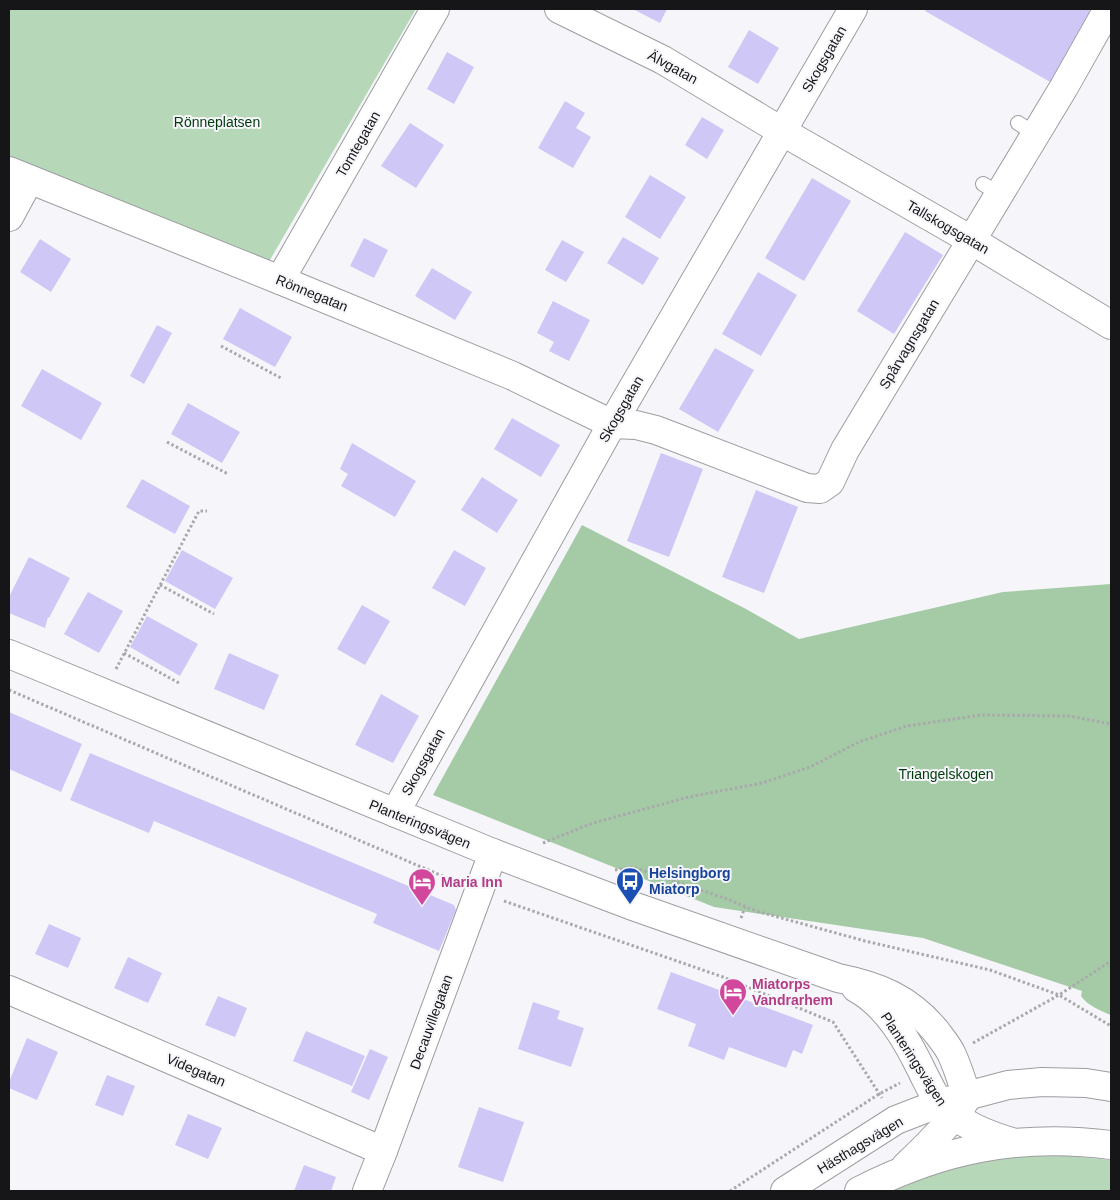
<svg xmlns="http://www.w3.org/2000/svg" width="1120" height="1200" viewBox="0 0 1120 1200" font-family="Helvetica,sans-serif">
  <rect width="100%" height="100%" fill="#f6f6fa"/>
  <!-- green -->
  <g fill="#b6d8b8">
    <path d="M9,9H416L267,265L9,160Z"/>
    <path d="M1058,1155L1111,1160V1191H889C914,1181 940,1171 966,1164C995,1156 1029,1156 1058,1155Z"/>
  </g>
  <!-- forest -->
  <path fill="#a4cba6" d="M582,525L746,609L799,639L1003,592L1111,584V1015C1101,1011 1088,1006 1081,996L1082,991L923,938L714,907L433,795Z"/>
  <!-- building -->
  <g fill="#cfc7f6">
    <path d="M633,9H667L660,23Z"/>
    <path d="M926,9H1094L1052,83L925,11Z"/>
    <path d="M749,30L779,48L758,84L728,67Z"/>
    <path d="M447,52L474,67L454,104L427,89Z"/>
    <path d="M565,101L585,113L576,128L591,137L573,168L538,148Z"/>
    <path d="M702,117L724,130L707,159L685,145Z"/>
    <path d="M410,123L444,145L416,188L381,166Z"/>
    <path d="M650,175L686,197L660,239L625,217Z"/>
    <path d="M812,178L851,201L804,281L765,258Z"/>
    <path d="M905,232L943,255L894,334L857,311Z"/>
    <path d="M623,237L659,258L643,285L607,263Z"/>
    <path d="M364,238L388,250L374,278L350,266Z"/>
    <path d="M40,239L71,259L51,292L20,272Z"/>
    <path d="M562,240L584,252L566,282L545,270Z"/>
    <path d="M432,268L472,292L455,320L415,296Z"/>
    <path d="M758,272L797,295L761,356L722,334Z"/>
    <path d="M553,301L590,320L569,361L549,351L554,342L537,333Z"/>
    <path d="M240,308L292,337L275,367L223,339Z"/>
    <path d="M157,325L172,333L144,384L130,376Z"/>
    <path d="M715,348L754,370L718,432L679,409Z"/>
    <path d="M42,369L102,403L81,440L21,406Z"/>
    <path d="M188,403L240,432L222,463L171,434Z"/>
    <path d="M512,418L560,445L541,477L494,449Z"/>
    <path d="M352,443L416,481L395,517L341,486L348,474L340,469Z"/>
    <path d="M661,453L703,469L669,557L627,541Z"/>
    <path d="M482,477L518,500L497,533L461,510Z"/>
    <path d="M142,479L190,506L175,534L126,507Z"/>
    <path d="M756,490L798,507L764,593L722,577Z"/>
    <path d="M182,550L233,578L215,609L165,581Z"/>
    <path d="M454,550L486,568L465,606L432,588Z"/>
    <path d="M29,557L70,578L49,618L48,617L45,628L9,613L10,597H9Z"/>
    <path d="M88,592L123,611L99,653L64,634Z"/>
    <path d="M362,605L390,621L365,665L337,649Z"/>
    <path d="M147,616L198,644L180,676L130,647Z"/>
    <path d="M229,653L279,675L264,710L214,689Z"/>
    <path d="M381,694L419,716L393,763L355,745Z"/>
    <path d="M9,712L82,744L61,792L9,769Z"/>
    <path d="M90,753L454,905L456,910L439,951L373,923L377,914L154,821L149,833L70,800Z"/>
    <path d="M49,924L81,938L68,968L35,954Z"/>
    <path d="M128,957L162,973L148,1003L114,988Z"/>
    <path d="M671,972L813,1025L802,1054L793,1050L786,1068L729,1047L724,1060L688,1046L696,1024L657,1009Z"/>
    <path d="M218,996L247,1008L235,1037L205,1025Z"/>
    <path d="M533,1002L560,1011L557,1019L584,1028L571,1067L518,1049Z"/>
    <path d="M306,1031L365,1056L352,1086L293,1061Z"/>
    <path d="M27,1038L58,1052L37,1100L9,1088V1082Z"/>
    <path d="M370,1049L388,1057L369,1100L351,1092Z"/>
    <path d="M107,1075L135,1086L123,1116L95,1105Z"/>
    <path d="M479,1107L524,1122L503,1182L458,1167Z"/>
    <path d="M188,1114L222,1128L208,1159L175,1145Z"/>
    <path d="M304,1165L336,1177L331,1191H294Z"/>
  </g>
  <g fill="none" stroke-linecap="round" stroke-linejoin="round">
    <!-- service casing -->
    <g stroke="#9d9da1" stroke-width="16">
      <g id="service">
        <path d="M1018,123L1035,134"/>
        <path d="M983,184L999,194"/>
      </g>
    </g>
    <!-- minor casing -->
    <g stroke="#9d9da1" stroke-width="30">
      <g id="minor">
        <path d="M559,9L663,60L783,132L971,240L1111,325"/>
        <path d="M9,171L280,280L513,376L612,424L636,425L656,430L807,488L820,489L830,482L845,450L1064,87L1108,9"/>
        <path d="M9,217L29,180"/>
        <path d="M280,280L435,9"/>
        <path d="M395,813L612,424L853,9"/>
        <path d="M9,990L383,1151"/>
        <path d="M367,1191L383,1151L493,853"/>
      </g>
    </g>
    <!-- tertiary casing -->
    <g stroke="#9d9da1" stroke-width="30">
      <g id="tertiary">
        <path d="M9,654L493,853L630,905L838,978C878,986 908,998 935,1030C941,1038 948,1046 952,1055C958,1068 962,1082 967,1096"/>
        <path d="M856,988C887,1005 907,1040 922,1071C928,1083 933,1095 941,1104C961,1125 988,1135 1015,1143"/>
      </g>
    </g>
    <!-- secondary casing -->
    <g stroke="#9d9da1" stroke-width="30">
      <g id="secondary">
        <path d="M906,1166C920,1153 962,1112 967,1096"/>
        <path d="M785,1191L896,1120L940,1103L1008,1085L1042,1082L1086,1083L1111,1087"/>
        <path d="M859,1191C941,1149 1019,1133 1111,1145"/>
      </g>
    </g>
    <!-- path -->
    <g stroke="#a9a8ab" stroke-width="3" stroke-dasharray="2.5 2.5" stroke-linecap="butt">
      <path d="M221,346L281,378"/>
      <path d="M167,442L228,474"/>
      <path d="M160,585L214,614"/>
      <path d="M124,653L179,683"/>
      <path d="M116,669L199,511H207"/>
      <path d="M9,690L454,881"/>
      <path d="M543,843L593,823L689,797L762,783L810,767L859,742L907,726L981,715L1069,716L1111,724"/>
      <path d="M615,870L633,867L727,899L756,911L865,941L990,970L1059,995L1111,1026"/>
      <path d="M504,901L723,977L833,1022L882,1098"/>
      <path d="M741,918L745,907"/>
      <path d="M973,1043L1059,995L1111,961"/>
      <path d="M730,1191L879,1094L900,1083"/>
    </g>
    <!-- service -->
    <use href="#service" stroke="#fff" stroke-width="14"/>
    <!-- minor -->
    <use href="#minor" stroke="#fff" stroke-width="28"/>
    <!-- tertiary -->
    <use href="#tertiary" stroke="#fff" stroke-width="28"/>
    <!-- secondary -->
    <use href="#secondary" stroke="#fff" stroke-width="28"/>
  </g>
  <!-- icons -->
  <defs>
    <g id="bus-pin" transform="scale(1.4375)"><path d="M0 17L-7.5 6A9.5 9.5 0 1 1 7.5 6Z" fill="#1a4fb4" stroke="#f6f6fa"/><path d="M-5-6H5V4H4V6H2V4H-2V6H-4V4H-5ZM-3.5-4V0h7V-4ZM-3.5 1.2v1.5H-2V1.2ZM2 1.2v1.5H3.5V1.2Z" fill="#fff"/></g>
    <g id="hotel-pin" transform="scale(1.4375)"><path d="M0 17L-7.5 6A9.5 9.5 0 1 1 7.5 6Z" fill="#d1479c" stroke="#f6f6fa"/><path d="M-6-4.5h1.5V1H6V5H4.5V3h-9V5H-6ZM-4 0a1.8 1.8 0 1 1 3.6 0ZM.5 0V-2.5h3Q6-2.5 6 0Z" fill="#fff"/></g>
  </defs>
  <g fill-rule="evenodd">
    <use href="#bus-pin" x="630" y="881"/>
    <use href="#hotel-pin" x="422" y="882"/>
    <use href="#hotel-pin" x="733" y="992"/>
  </g>
  <g text-anchor="middle" dominant-baseline="central" stroke-width="4" stroke-linejoin="round" paint-order="stroke">
    <!-- street labels -->
    <g font-size="14" fill="#161517" stroke="#f6f6fa">
      <text transform="translate(824 59) rotate(-60)">Skogsgatan</text>
      <text transform="translate(673 67) rotate(29)">Älvgatan</text>
      <text transform="translate(358 144) rotate(-60)">Tomtegatan</text>
      <text transform="translate(948 227) rotate(30)">Tallskogsgatan</text>
      <text transform="translate(312 293) rotate(22)">Rönnegatan</text>
      <text transform="translate(909 344) rotate(-59)">Spårvagnsgatan</text>
      <text transform="translate(621 409) rotate(-60)">Skogsgatan</text>
      <text transform="translate(423 762) rotate(-61)">Skogsgatan</text>
      <text transform="translate(420 824) rotate(22)">Planteringsvägen</text>
      <text transform="translate(431 1022) rotate(-70)">Decauvillegatan</text>
      <text transform="translate(914 1059) rotate(57)">Planteringsvägen</text>
      <text transform="translate(196 1070) rotate(23)">Videgatan</text>
      <text transform="translate(860 1145) rotate(-31)">Hästhagsvägen</text>
    </g>
    <!-- park labels -->
    <g font-size="14" fill="#003a0b" stroke="#f6f6fa">
      <text x="217" y="122">Rönneplatsen</text>
      <text x="946" y="774">Triangelskogen</text>
    </g>
    <!-- transit labels -->
    <g font-size="14" font-weight="bold" fill="#164399" stroke="#f6f6fa" text-anchor="start">
      <text x="649" y="873">Helsingborg<tspan x="649" dy="16">Miatorp</tspan></text>
    </g>
    <!-- hotel labels -->
    <g font-size="14" font-weight="bold" fill="#b23c85" stroke="#f6f6fa" text-anchor="start">
      <text x="441" y="882">Maria Inn</text>
      <text x="752" y="984">Miatorps<tspan x="752" dy="16">Vandrarhem</tspan></text>
    </g>
  </g>
  <!-- border -->
  <rect width="1120" height="1200" fill="none" stroke="#161517" stroke-width="20"/>
</svg>
